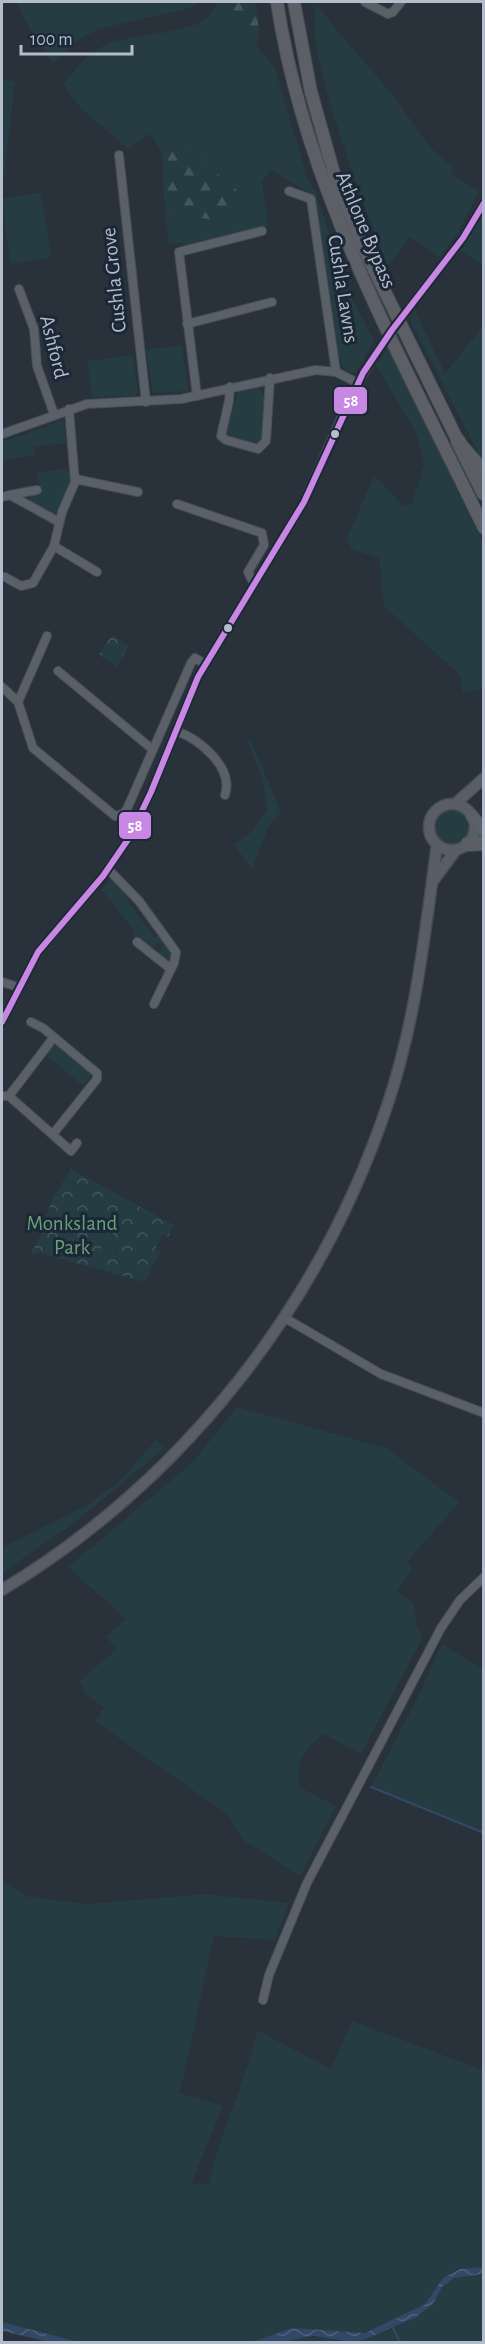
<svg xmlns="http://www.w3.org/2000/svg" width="485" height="2344" viewBox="0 0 485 2344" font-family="'Alegreya Sans',sans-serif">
  <defs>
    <pattern id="forest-firs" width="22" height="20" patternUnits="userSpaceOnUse" patternTransform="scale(1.5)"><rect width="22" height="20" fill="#253d42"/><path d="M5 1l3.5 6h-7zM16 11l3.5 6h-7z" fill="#42575c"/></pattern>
    <pattern id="park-crowns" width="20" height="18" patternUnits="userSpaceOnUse" patternTransform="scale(1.5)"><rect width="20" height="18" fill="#253d42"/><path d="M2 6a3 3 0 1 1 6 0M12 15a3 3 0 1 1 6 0" fill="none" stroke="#42575c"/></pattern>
    <pattern id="water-waves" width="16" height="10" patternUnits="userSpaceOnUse" patternTransform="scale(1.5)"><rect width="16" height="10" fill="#334867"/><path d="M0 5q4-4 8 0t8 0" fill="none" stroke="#4e607c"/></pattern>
  </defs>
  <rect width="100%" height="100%" fill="#29313b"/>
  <!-- grass -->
  <g fill="#253d42">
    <path d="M16,2H201L191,8L98,29L75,42L53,63L31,31Z"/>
    <path d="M317,4C340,37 369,65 394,97C413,120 427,152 454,166L451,174L479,191L458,232L440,257L410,237L388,266C370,219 300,45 317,4Z"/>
    <path d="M211,12L259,32L256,45L275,68L308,180L315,191L349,292L374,341L355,374L344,370L340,359H337L316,197L271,170L262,181L268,226L183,249L182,243L169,244L165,211L224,222L179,141L162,152L150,134L128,149L79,106L63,84C75,70 86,55 103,46C127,33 202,35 211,12Z"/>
    <path d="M2,80L15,81L4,175L2,174Z"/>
    <path d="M41,192L51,257L10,264L2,199Z"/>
    <path d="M483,215V266L461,251Z"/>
    <path d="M415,310L445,374L483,326V462L409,318Z"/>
    <path d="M182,346L188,391L153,393L146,349Z"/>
    <path d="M388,348L483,543V688L463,693L460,675L384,606L379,558L352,549L347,539L374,475L403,506L411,505L424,466L422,454L415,431L376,365Z"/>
    <path d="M133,355L138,391L135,396L92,397L87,361Z"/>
    <path d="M257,387L265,395L262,438L259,443L254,444L227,436L225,431L238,392Z"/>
    <path d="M64,420L66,443L34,447L35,455L2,460V442Z"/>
    <path d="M68,469L71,483L56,512L53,514L30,502V495L39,492L38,472Z"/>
    <path d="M251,740L281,812L268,827L252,870L234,844L250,833L267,811L262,778L248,742Z"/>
    <circle cx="451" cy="828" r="19"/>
    <path d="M115,879L131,897L127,900L154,937L161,935L173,952L170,963L158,953L163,946L159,942L152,948L139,939H135L133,935L135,932L102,890L109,881Z"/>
    <path d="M53,1045L61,1047L90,1072L91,1076L83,1086L46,1055Z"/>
    <path d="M104,1225L112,1230L115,1248L114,1258L108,1260L101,1252L102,1241L98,1234Z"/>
    <path d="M237,1407L386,1448L459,1502L407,1562L412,1569L397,1592L414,1603L417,1627L423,1637L361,1754L323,1734C305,1749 293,1764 301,1788L336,1806L300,1876L242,1839L228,1815L95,1721L104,1708L84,1693L83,1686L78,1682L117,1649L106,1637L126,1619L68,1567L192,1463Z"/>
    <path d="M156,1440L164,1448L78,1520L2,1573V1551L6,1546L84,1507L117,1484Z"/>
    <path d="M442,1644L483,1670V1833L371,1787L419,1695Z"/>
    <path d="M2,1882L29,1897L90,1904L204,1894L289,1903L275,1940L214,1936L180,2093L223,2106L191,2184H209C220,2131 246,2083 257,2030L331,2069L352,2021L483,2070V2267L460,2269L443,2278L425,2304L365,2334L292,2328L252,2342H79L2,2322Z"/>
    <path d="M483,2274V2342H282C315,2331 348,2344 374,2336C394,2328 417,2320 432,2305C436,2300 437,2294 441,2289C451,2275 469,2276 483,2274Z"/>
  </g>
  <!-- forest -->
  <g fill="url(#forest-firs)">
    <path d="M219,2H256L259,32L211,12Z"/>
    <path d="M179,141L246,198L224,222L165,211L162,152Z"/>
  </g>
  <!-- park -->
  <g fill="url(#park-crowns)" fill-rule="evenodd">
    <path d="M112,635L129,646L116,667L99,654Z"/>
    <path d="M71,1169L174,1225L168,1237L162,1235L155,1249L160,1252L145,1282L39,1253L30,1255L41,1236L52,1199ZM104,1225L112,1230L116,1251L113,1258L108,1259L101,1253L102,1241L98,1234Z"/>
  </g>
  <!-- water -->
  <g fill="url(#water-waves)">
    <path d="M483,2267V2274L454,2278L442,2287L433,2304L415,2318L371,2337L354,2342L313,2336L282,2342H252L292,2328L365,2333L425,2304L443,2278L460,2269Z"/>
    <path d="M2,2322L79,2342H50L2,2331Z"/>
  </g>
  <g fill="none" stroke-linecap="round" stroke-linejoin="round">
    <!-- stream -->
    <g stroke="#334867" stroke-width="2">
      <path d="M371,1787L484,1833"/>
      <path d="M392,2326L400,2342"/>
    </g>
    <!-- minor casing -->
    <g stroke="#484d55" stroke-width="10">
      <g id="minor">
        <path d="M365,2L388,14L393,12L401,2"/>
        <path d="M119,155L146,402"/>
        <path d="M289,191L311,199L336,372"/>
        <path d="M19,289L34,329L37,366L54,414"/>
        <path d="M411,305L463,238L484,203"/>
        <path d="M187,324L272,302"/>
        <path d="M230,387L229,401L221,436L226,440L258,449L266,441L270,378"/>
        <path d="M197,396L179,252L262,231"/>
        <path d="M2,434L87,404L181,399L316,370L336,372L358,383"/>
        <path d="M75,479L138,492"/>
        <path d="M10,495L37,490"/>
        <path d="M2,497L10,495L59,522"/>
        <path d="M177,504L262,533L264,545L248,572L254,584"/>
        <path d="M54,546L97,572"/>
        <path d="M5,577L21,586L33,583L54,546L62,512L75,482L69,409"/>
        <path d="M58,671L152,749"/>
        <path d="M2,687L18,702L33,748L115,816L123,814L127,809L191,663L195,658L205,664"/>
        <path d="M18,702L47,636"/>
        <path d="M176,731C199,739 234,767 225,795"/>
        <path d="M108,869L139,901L176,952L174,963L154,1004"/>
        <path d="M137,942L171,969"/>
        <path d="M2,982L18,987"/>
        <path d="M2,1022L38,952L103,876L129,838L151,792L198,677L304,502L353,391L377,352"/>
        <path d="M31,1022L43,1028L97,1073V1079L53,1134"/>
        <path d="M2,1096H9L71,1151L77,1143"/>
        <path d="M9,1096L54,1037"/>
        <path d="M285,1318L381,1374L484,1413"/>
        <path d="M263,2000L269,1975L307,1883L441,1628L460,1600L484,1577"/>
      </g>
    </g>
    <!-- secondary casing -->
    <g stroke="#484d55" stroke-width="13">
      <g id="secondary">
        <circle cx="452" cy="827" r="23"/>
        <path d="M455,804L484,778"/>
        <path d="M433,881L456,850"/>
        <path d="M2,1590C184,1480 321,1305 388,1103C416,1020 425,932 437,845"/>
      </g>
    </g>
    <!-- trunk casing -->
    <g stroke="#474d56" stroke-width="14">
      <g id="trunk">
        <path d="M277,2C305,190 402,358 484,528"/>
        <path d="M294,2L311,92L336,181L361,243L458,441L484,471"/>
        <path d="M472,816L484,830"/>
      </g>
    </g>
    <!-- motorway casing -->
    <g stroke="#474d56" stroke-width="16">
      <g id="motorway">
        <path d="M458,441L484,493"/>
        <path d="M468,844L484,843"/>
      </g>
    </g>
    <!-- minor -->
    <use href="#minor" stroke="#5a6068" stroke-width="8"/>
    <!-- secondary -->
    <use href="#secondary" stroke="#595e66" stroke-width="10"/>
    <!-- trunk -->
    <use href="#trunk" stroke="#5c6066" stroke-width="12"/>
    <!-- motorway -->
    <use href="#motorway" stroke="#5b5e62" stroke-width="14"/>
    <!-- minor-bridge casing -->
    <g stroke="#484d55" stroke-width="10" stroke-linecap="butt">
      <path id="minor-bridge" d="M377,352L411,305"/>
    </g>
    <!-- minor-bridge -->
    <use href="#minor-bridge" stroke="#5a6068" stroke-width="8"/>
    <!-- bus-1 casing -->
    <g stroke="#1c2737" stroke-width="10">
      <path id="bus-1" d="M2,1022L38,952L103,876L129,838L151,792L198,677L304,502L363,373L392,330L463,238L484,203"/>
    </g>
    <!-- bus-1 -->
    <use href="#bus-1" stroke="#c787e3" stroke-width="6"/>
  </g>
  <!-- markers -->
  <g fill="#b3bdcc" stroke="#1c2737" stroke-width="2">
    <circle cx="335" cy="434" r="5"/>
    <circle cx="228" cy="628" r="5"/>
  </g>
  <g text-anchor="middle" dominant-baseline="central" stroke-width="6" stroke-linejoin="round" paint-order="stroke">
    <!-- street labels -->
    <g font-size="21" fill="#b3bdcc" stroke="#1c2737">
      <text transform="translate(366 230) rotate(67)">Athlone Bypass</text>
      <text transform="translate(114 280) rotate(-96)">Cushla Grove</text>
      <text transform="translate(343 289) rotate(81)">Cushla Lawns</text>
      <text transform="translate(54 347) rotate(76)">Ashford</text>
    </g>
    <!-- park labels -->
    <g font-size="21" fill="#68a075" stroke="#1c2737">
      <text x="72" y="1223">Monksland<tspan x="72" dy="24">Park</tspan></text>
    </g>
  </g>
  <g stroke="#1c2737" stroke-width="2">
    <rect x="333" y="386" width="35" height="29" rx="6" fill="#c787e3"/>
    <rect x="118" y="811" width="34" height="29" rx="6" fill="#c787e3"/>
  </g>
  <g font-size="16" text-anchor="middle" font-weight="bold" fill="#fff">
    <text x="351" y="406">58</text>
    <text x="135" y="831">58</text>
  </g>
  <!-- border -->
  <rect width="485" height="2344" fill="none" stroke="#b3bdcc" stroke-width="6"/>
  <!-- scale -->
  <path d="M21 45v9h111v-9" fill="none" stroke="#b3bdcc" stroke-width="3"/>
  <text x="30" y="45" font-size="18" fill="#b3bdcc" stroke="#1c2737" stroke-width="4.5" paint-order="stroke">100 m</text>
</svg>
